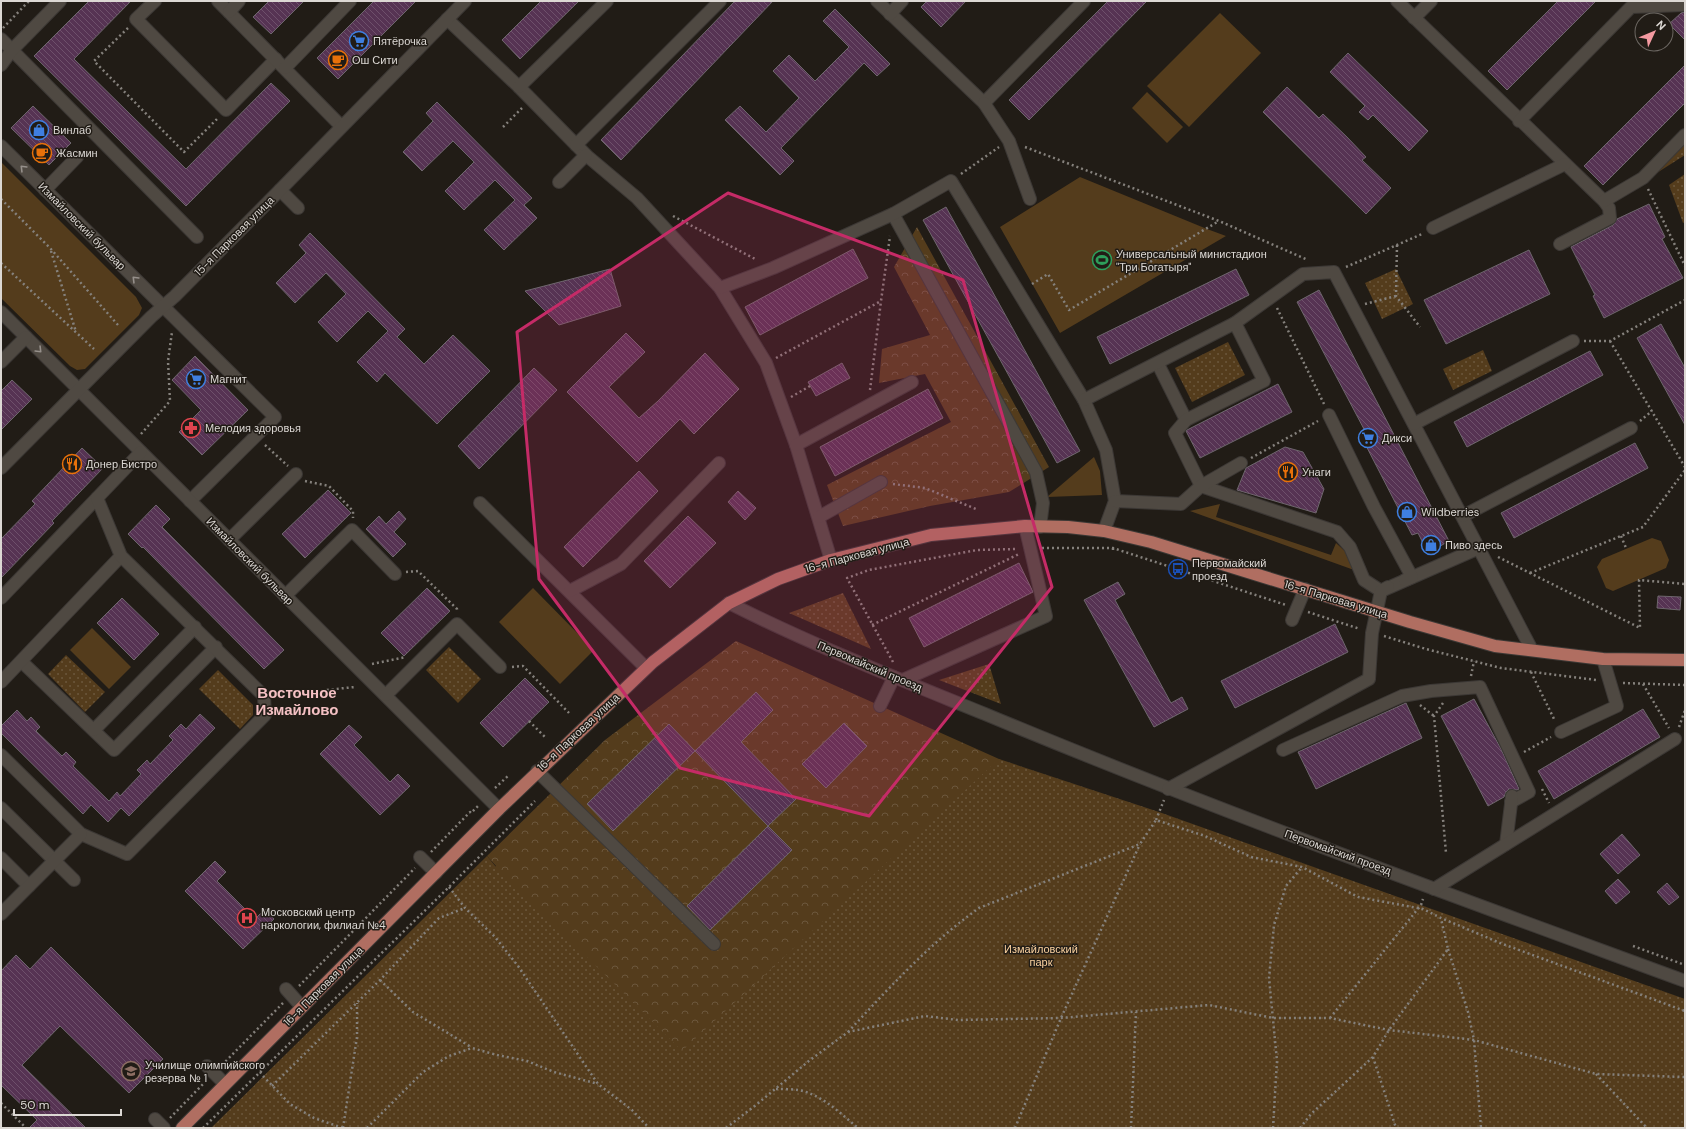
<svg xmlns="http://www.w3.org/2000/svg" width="1686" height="1129" viewBox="0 0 1686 1129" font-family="'DM Sans',sans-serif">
  <defs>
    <pattern id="forest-crowns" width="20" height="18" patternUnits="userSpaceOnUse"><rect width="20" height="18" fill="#543c1c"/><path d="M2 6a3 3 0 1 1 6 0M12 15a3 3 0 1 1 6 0" fill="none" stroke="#6c573c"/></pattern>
    <pattern id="park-dots" width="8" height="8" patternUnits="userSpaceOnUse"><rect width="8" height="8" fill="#543c1c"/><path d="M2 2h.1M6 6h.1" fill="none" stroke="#6c573c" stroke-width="1.8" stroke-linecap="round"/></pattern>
    <pattern id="building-back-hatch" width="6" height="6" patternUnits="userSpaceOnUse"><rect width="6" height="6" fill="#563353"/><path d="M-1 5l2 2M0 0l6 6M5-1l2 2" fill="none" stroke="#6e506b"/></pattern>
  </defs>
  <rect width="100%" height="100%" fill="#211c16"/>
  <!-- grass -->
  <g fill="#543c1c">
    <path d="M1220,13L1261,53L1189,127L1147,86Z"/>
    <path d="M1147,92L1183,127L1167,143L1132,108Z"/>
    <path d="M1,162L136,297L142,308L139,315L85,369L77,370L70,366L1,298Z"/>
    <path d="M1080,177L1207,229L1226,236L1060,333L1000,227Z"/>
    <path d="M1094,457L1100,471L1102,495L1047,497Z"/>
    <path d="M1220,504L1216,517L1331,555L1336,543L1348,554L1354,570L1190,511Z"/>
    <path d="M1652,538L1661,541L1669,560L1666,568L1613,591L1606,588L1597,567L1602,559Z"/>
    <path d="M533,588L594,650L560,684L499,622Z"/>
    <path d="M92,628L131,667L109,689L70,650Z"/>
  </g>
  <!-- forest -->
  <g fill="url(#forest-crowns)">
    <path d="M917,227L1049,467L1009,492L930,506L843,526L827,485L951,422L925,374L879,383L882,349L930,335L894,267Z"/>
    <path d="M736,641L999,759L1685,1128H222L496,866L487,856L605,740Z"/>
  </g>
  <!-- park -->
  <g fill="url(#park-dots)">
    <path d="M1685,140V155L1652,176Z"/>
    <path d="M1685,174V222L1683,223L1669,185Z"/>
    <path d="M1396,269L1413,304L1382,319L1365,283Z"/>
    <path d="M1228,342L1245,375L1192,402L1175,368Z"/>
    <path d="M1483,350L1492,371L1453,390L1443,369Z"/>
    <path d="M843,593L871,649L789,613Z"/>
    <path d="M449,647L481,679L458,703L426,670Z"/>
    <path d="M66,655L105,692L85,712L48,674Z"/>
    <path d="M989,664L1001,704L939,680Z"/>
    <path d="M218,670L253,705V715L240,729L199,689Z"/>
    <path d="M999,759L1159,812L1685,999V1128H211L487,856L496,867L682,1051Z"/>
  </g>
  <!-- building -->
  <g fill="url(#building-back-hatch)" stroke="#6e666d">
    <path d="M89,1H131L74,59L186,169L271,83L290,101L186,206L34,56Z"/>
    <path d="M269,1H304L271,34L253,17Z"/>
    <path d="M374,1H416L338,79L317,58Z"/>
    <path d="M541,1H579L520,59L502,40Z"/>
    <path d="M735,1H773L621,160L601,140Z"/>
    <path d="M927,1H966L941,27L921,7Z"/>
    <path d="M1108,1H1147L1029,120L1009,100Z"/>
    <path d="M1558,1H1596L1507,90L1488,71Z"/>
    <path d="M835,9L890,64L877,76L864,63L781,148L794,161L780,175L725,120L740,106L766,132L799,98L773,71L789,55L815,81L849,47L823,21Z"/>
    <path d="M1685,12V40L1669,24L1681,13Z"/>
    <path d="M1348,53L1428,131L1409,151L1373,115L1368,120L1359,112L1365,106L1330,72Z"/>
    <path d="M1685,65V103L1603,185L1584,166Z"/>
    <path d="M1287,87L1319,118L1323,114L1347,137L1366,157L1362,160L1391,188L1366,214L1263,112Z"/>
    <path d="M437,102L532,198L524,205L537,218L504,250L484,230L515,200L495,180L464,210L445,191L474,162L453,141L422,171L403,152L433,121L426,113Z"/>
    <path d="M33,106L71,143L49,165L11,128Z"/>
    <path d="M1649,204L1665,237L1662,239L1683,278L1604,318L1593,296L1595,295L1571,247L1613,225L1617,219Z"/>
    <path d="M946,207L1080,451L1057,463L923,220Z"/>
    <path d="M310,233L405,329L397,337L424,364L453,335L490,371L437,424L385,373L377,382L357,362L388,331L368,311L337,342L318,322L346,294L326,273L295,303L276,283L306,253L299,245Z"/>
    <path d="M853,249L868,278L760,335L745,307Z"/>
    <path d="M1529,250L1550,294L1446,344L1424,300Z"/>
    <path d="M610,269L621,306L559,325L525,291Z"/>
    <path d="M1236,269L1249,295L1110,364L1097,337Z"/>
    <path d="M1319,290L1449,541L1428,553L1418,533L1412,535L1360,434L1365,431L1297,302Z"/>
    <path d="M1661,324L1685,368V425L1637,338Z"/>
    <path d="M626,333L645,352L609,387L639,418L658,401L705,353L739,389L694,434L680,419L637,462L567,392Z"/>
    <path d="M1590,351L1603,375L1467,447L1454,422Z"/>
    <path d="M195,356L248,410L202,455L179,432L201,410L172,380Z"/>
    <path d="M842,363L850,378L816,396L808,382Z"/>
    <path d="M534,368L557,390L479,469L458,446Z"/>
    <path d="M12,380L32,399L1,430V391Z"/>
    <path d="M1278,384L1292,412L1200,458L1186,431L1187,430Z"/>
    <path d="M928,389L943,418L835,476L820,447Z"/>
    <path d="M1635,443L1648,468L1514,538L1501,513Z"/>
    <path d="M1285,447L1303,452L1324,489L1316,513L1237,490L1246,468Z"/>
    <path d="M82,448L103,468L52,521L54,523L1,578V539L35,504L32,501Z"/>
    <path d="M639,471L658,491L583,567L564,547Z"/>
    <path d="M328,490L351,513L305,558L282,534Z"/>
    <path d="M738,491L756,508L745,520L728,502Z"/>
    <path d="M156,505L170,519L162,527L284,650L264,669L143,547L142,548L128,534Z"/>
    <path d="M399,511L406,519L394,532L406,544L393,557L366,529L379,516L386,524Z"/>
    <path d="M688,516L716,543L670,588L644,561Z"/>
    <path d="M1019,563L1033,592L924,647L909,618Z"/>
    <path d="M1118,582L1125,594L1115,600L1171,703L1182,697L1188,709L1154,727L1084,600Z"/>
    <path d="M427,588L450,611L404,656L381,633Z"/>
    <path d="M1658,596L1681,597L1680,610L1657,608Z"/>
    <path d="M122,598L159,634L134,660L97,623Z"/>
    <path d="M1335,624L1348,652L1235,708L1221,681Z"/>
    <path d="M525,678L549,702L503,747L480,723Z"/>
    <path d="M756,692L773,710L741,742L796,799L768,826L695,751Z"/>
    <path d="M1474,699L1501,749L1519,789L1517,790L1509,789L1506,792L1504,797L1488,806L1441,716Z"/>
    <path d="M1406,703L1422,738L1316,789L1298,752Z"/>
    <path d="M1643,709L1660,737L1554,799L1538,771Z"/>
    <path d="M17,710L27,721L31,717L40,727L36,731L62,756L66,752L76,762L73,766L109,801L117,792L120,796L141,774L137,770L147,760L150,764L173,740L169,736L181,724L186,729L200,714L215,728L129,816L121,808L108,822L91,805L83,814L1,733V726Z"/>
    <path d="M844,723L867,746L826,788L802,764Z"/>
    <path d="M669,724L695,751L613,831L587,804Z"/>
    <path d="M349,725L362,737L354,745L390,782L398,774L410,786L380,815L320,754Z"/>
    <path d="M768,826L792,850L710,930L687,906Z"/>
    <path d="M1622,834L1640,855L1618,874L1600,854Z"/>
    <path d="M215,861L226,872L217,881L255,919L265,909L274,919L243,949L185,891Z"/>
    <path d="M1618,879L1630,892L1616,904L1605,891Z"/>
    <path d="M1667,883L1679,897L1669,905L1657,892Z"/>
    <path d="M51,947L163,1059L129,1093L60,1026L22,1065L86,1128H29L37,1120L1,1085V971L16,955L30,969Z"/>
  </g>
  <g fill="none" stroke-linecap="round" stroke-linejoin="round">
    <!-- minor casing -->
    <g stroke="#3c3835" stroke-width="14">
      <g id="minor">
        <path d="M155,1L136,19L226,110L276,59"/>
        <path d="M218,1L341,126"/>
        <path d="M877,1L984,103L1084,1"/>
        <path d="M1397,1L1604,201L1609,208L1610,218L1560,244"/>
        <path d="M229,12L239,1"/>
        <path d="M890,14L902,1"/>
        <path d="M1414,18L1431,1"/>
        <path d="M447,19L519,87L586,155L637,198L720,288L766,363L796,445L831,560"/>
        <path d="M1,39L197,237"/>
        <path d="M1,65L12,50L60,1"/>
        <path d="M285,68L350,1"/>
        <path d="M519,87L607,1"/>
        <path d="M984,103L1009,141L1030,199"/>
        <path d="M1519,121L1631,7L1683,5L1685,2"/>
        <path d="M576,145L720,1"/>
        <path d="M1,146L275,417L190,501"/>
        <path d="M559,182L586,155"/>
        <path d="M45,190L77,157"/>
        <path d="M280,190L298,208"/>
        <path d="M1604,201L1643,178L1685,135"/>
        <path d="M893,214L1036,472L1043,503L1040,527"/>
        <path d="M1433,228L1565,164"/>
        <path d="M720,288L773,268L893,214L951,181L1084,400L1106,450L1115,501L1104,531"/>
        <path d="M1,312L499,809"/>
        <path d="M1235,323L1303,274L1334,272L1532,650"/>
        <path d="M1,362L26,337"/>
        <path d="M1158,364L1186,420"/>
        <path d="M1084,400L1235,323L1264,381L1186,420L1175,433L1201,486L1337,532L1350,547L1364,580L1381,591L1479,548"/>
        <path d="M1329,415L1374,507L1412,577L1405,580"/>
        <path d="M1414,424L1573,341"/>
        <path d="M796,445L912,382"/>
        <path d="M1,468L151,317L175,296L280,190L465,1"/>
        <path d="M1115,501L1181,504L1201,486L1241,463"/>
        <path d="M480,503L646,668"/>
        <path d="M1463,516L1631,428"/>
        <path d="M819,517L881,482"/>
        <path d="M229,540L296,474"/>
        <path d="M570,591L621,564L719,463"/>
        <path d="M285,596L352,530L395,574"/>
        <path d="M1,598L97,498"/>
        <path d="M729,603C812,645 899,679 985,714C1215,810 1451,895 1685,981"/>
        <path d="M1292,620L1305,589"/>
        <path d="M22,662L114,750L216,647"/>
        <path d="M903,680L1046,616L1025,526"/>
        <path d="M1,682L121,556"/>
        <path d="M386,695L457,624L500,667"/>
        <path d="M880,706L894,677"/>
        <path d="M94,730L195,627"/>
        <path d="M1561,732L1617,706L1603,659"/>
        <path d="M1283,750L1402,696L1431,691L1480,687L1529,792L1511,802"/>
        <path d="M1,755L81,834L127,854L265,715L264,696L121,556L97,498L141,452"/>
        <path d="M537,771L714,944"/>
        <path d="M1168,789L1369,679L1372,633L1381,591L1388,587"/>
        <path d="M1,808L74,880"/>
        <path d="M1506,844L1512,796"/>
        <path d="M420,857L436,873"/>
        <path d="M1,858L29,886"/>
        <path d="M1434,889L1675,739"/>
        <path d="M1,914L81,834"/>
        <path d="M286,989L302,1007"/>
        <path d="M207,1066L225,1084"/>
        <path d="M155,1119L164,1128"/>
      </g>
    </g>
    <!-- major casing -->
    <g stroke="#3c3835" stroke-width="14">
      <path id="major" d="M182,1128L499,809L653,662L729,603L778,579L831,560L931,535L1025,526L1068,527L1104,531L1151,542L1410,622L1495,646L1603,659L1685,660"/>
    </g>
    <!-- path -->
    <g stroke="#85817c" stroke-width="2.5" stroke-dasharray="2 3" stroke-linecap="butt">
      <path d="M3,28L29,1"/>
      <path d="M128,28L94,61L184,152L217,119"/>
      <path d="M503,127L522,108"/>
      <path d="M1025,147L1219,221L1308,260"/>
      <path d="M961,174L999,147"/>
      <path d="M1648,189L1685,266"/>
      <path d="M1,199L50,248L118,325"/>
      <path d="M673,216L757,260"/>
      <path d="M1397,245L1396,296L1420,327"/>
      <path d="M51,251L76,332"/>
      <path d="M1,263L94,349"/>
      <path d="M1346,267L1422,234"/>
      <path d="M1032,284L1048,274L1069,310L1219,221"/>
      <path d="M1365,304L1396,296"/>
      <path d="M1277,308L1324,404"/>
      <path d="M1584,341H1610L1685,300"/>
      <path d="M1610,341L1685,467"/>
      <path d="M776,358L881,301L890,236"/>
      <path d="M870,390L881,301"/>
      <path d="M791,397L810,386"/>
      <path d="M1640,421L1652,411"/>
      <path d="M141,434L170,401L168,361L172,332"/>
      <path d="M265,445L288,466"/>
      <path d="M1251,458L1318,421"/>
      <path d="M305,481L329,486L353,511V518"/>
      <path d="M893,484L925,488L976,509"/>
      <path d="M1621,536L1626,548"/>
      <path d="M1042,548H1113L1286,605"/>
      <path d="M1113,548V553"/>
      <path d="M1498,557L1640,628L1639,580L1685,584"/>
      <path d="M406,572L418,571L457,609V612"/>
      <path d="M1530,573L1643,527L1685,470"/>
      <path d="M1308,612L1360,629"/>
      <path d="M872,625L1019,554"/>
      <path d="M1384,636L1426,649L1501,668L1596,680"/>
      <path d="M893,662L847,578L869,570L977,550L1017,549"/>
      <path d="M372,664L406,657"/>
      <path d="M512,667L523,666L569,713"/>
      <path d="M1531,672L1555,721"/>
      <path d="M1471,676L1474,661"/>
      <path d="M1623,683L1685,685"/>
      <path d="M1643,684L1669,728"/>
      <path d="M277,695L355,687"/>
      <path d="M1443,703L1434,716L1446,853"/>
      <path d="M1420,705L1434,716"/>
      <path d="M529,721L545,737"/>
      <path d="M1679,727L1685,710"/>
      <path d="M1524,752L1551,737"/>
      <path d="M495,788L509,775"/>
      <path d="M1542,789L1549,803"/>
      <path d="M1156,820L1164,800"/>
      <path d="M431,852L470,812L471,813L478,806"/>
      <path d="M449,887L465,908L495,937L518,966L598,1084L632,1110L649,1128"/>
      <path d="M1633,946L1685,965"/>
      <path d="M1448,949L1468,1012L1474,1040L1481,1128"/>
      <path d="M380,980L413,1012L471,1047"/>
      <path d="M299,986L415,868"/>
      <path d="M1330,1018L1421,905L1423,899"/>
      <path d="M848,1032C889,988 930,943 979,908L1140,844L1156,820L1205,836L1251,857L1302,867L1358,897L1423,909L1441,918L1500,943L1685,1011"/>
      <path d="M1373,1057L1396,1128"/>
      <path d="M222,1065L283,1003"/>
      <path d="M260,1072L264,1077L290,1104L314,1118L343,1128"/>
      <path d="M1596,1074L1647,1128"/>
      <path d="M272,1086L380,980L439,918L465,908"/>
      <path d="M776,1089C783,1089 791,1089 798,1090C821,1094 840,1113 858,1128"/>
      <path d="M1,1103L26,1128"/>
      <path d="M170,1118L206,1081"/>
      <path d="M203,1128L449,887L535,801"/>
      <path d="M343,1128L357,1037V1003"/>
      <path d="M367,1128L423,1072L449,1056L472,1048L497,1055L527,1061L554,1072L598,1084"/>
      <path d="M726,1128L756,1105L810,1060L848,1032L925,1016L958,1020L1061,1018L1209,1005L1273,1018H1330L1389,1030L1474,1040L1596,1074L1685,1077"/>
      <path d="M1015,1128L1061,1018L1140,844"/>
      <path d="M1131,1128L1136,1012"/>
      <path d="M1273,1128L1277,1061L1269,978L1274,925L1286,886L1302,867"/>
      <path d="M1300,1128L1311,1114L1373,1057L1389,1030L1448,949L1441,919"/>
    </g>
    <!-- minor -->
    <use href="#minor" stroke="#4f4942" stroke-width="12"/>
    <!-- major -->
    <use href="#major" stroke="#b06e61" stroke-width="12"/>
  </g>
  <!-- one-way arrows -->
  <defs><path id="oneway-chevron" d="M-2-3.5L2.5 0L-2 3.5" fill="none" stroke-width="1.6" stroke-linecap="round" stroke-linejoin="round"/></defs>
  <g stroke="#96908b">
    <use href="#oneway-chevron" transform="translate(23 168) rotate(-135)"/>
    <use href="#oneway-chevron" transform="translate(135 279) rotate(-135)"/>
    <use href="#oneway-chevron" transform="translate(39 350) rotate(45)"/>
  </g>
  <!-- marked area -->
  <path fill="#c52b67" fill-opacity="0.2" stroke="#c52b67" stroke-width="3" stroke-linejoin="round" d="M728,193L963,280L1052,587L869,816L680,768L539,579L517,332Z"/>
  <!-- icons -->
  <defs>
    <g id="supermarket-ring" transform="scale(1)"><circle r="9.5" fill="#211c16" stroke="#3f7fe0" stroke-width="1.5"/><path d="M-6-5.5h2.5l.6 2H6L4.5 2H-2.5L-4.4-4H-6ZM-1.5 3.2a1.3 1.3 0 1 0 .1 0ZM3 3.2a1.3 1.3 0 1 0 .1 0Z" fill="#3f7fe0"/></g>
    <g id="cafe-ring" transform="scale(1)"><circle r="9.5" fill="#211c16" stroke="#e8710a" stroke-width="1.5"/><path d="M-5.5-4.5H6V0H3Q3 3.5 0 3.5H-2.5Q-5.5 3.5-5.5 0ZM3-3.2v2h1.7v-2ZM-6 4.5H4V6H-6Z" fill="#e8710a"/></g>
    <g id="shop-ring" transform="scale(1)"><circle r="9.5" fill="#211c16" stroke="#3f7fe0" stroke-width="1.5"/><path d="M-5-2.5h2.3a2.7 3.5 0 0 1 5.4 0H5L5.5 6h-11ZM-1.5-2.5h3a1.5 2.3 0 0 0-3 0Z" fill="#3f7fe0"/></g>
    <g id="stadium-ring" transform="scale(1)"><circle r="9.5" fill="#211c16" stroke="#2e9e5b" stroke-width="1.5"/><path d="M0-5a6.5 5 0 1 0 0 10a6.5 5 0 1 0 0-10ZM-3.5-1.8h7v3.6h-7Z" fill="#2e9e5b"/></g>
    <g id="pharmacy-ring" transform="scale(1)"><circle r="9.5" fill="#211c16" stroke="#e0444e" stroke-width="1.5"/><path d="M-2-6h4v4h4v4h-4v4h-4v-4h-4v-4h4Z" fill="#e0444e"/></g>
    <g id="restaurant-ring" transform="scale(1)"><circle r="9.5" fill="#211c16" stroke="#e8710a" stroke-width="1.5"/><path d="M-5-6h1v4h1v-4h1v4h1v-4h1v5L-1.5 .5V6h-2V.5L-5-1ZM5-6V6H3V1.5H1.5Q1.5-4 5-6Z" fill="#e8710a"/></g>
    <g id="bus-ring" transform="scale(1)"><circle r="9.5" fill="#211c16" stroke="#1a4fb4" stroke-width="1.5"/><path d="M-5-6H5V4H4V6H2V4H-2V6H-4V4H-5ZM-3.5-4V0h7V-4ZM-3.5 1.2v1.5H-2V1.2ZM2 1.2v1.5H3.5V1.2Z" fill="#1a4fb4"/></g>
    <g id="hospital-ring" transform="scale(1)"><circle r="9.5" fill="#211c16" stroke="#e0444e" stroke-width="1.5"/><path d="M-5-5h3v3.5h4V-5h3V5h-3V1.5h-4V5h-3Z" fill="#e0444e"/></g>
    <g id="university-ring" transform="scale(1)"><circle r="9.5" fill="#211c16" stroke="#8d6e63" stroke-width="1.5"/><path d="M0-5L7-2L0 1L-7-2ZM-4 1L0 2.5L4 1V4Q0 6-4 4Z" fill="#8d6e63"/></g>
  </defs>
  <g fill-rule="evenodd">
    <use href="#supermarket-ring" x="359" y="41"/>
    <use href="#cafe-ring" x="338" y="60"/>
    <use href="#shop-ring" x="39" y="130"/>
    <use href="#cafe-ring" x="42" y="153"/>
    <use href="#stadium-ring" x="1102" y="260"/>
    <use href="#supermarket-ring" x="196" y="379"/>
    <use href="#pharmacy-ring" x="191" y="428"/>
    <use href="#supermarket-ring" x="1368" y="438"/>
    <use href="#restaurant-ring" x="72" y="464"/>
    <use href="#restaurant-ring" x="1288" y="472"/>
    <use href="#shop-ring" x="1407" y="512"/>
    <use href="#shop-ring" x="1431" y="545"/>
    <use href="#bus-ring" x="1178" y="569"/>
    <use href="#hospital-ring" x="247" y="918"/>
    <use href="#university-ring" x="131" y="1071"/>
  </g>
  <g text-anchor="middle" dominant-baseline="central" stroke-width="3" stroke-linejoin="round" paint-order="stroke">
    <!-- poi labels -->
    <g font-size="11" fill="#dcd8d4" stroke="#211c16" text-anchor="start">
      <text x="373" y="41">Пятёрочка</text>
      <text x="352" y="60">Ош Сити</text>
      <text x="53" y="130">Винлаб</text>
      <text x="56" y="153">Жасмин</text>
      <text x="1116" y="254">Универсальный министадион<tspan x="1116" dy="13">"Три Богатыря"</tspan></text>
      <text x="210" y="379">Магнит</text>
      <text x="205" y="428">Мелодия здоровья</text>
      <text x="1382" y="438">Дикси</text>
      <text x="86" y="464">Донер Бистро</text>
      <text x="1302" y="472">Унаги</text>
      <text x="1421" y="512">Wildberries</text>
      <text x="1445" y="545">Пиво здесь</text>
      <text x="1192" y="563">Первомайский<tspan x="1192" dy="13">проезд</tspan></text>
      <text x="261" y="912">Московскмй центр<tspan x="261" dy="13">наркологии, филиал №4</tspan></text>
      <text x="145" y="1065">Училище олимпийского<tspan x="145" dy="13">резерва № 1</tspan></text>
    </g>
    <!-- street labels -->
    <g font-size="11" fill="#dcd8d4" stroke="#211c16">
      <text transform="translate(82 226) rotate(45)">Измайловский бульвар</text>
      <text transform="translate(234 236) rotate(-45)">15-я Парковая улица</text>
      <text transform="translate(857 555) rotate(-15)">16-я Парковая улица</text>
      <text transform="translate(250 561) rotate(45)">Измайловский бульвар</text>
      <text transform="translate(1336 599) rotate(17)">16-я Парковая улица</text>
      <text transform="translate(870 666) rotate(23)">Первомайский проезд</text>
      <text transform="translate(578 732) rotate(-43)">16-я Парковая улица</text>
      <text transform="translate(1338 852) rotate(20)">Первомайский проезд</text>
      <text transform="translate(323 986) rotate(-45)">16-я Парковая улица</text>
    </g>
    <!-- park labels -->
    <g font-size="11" fill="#fad19f" stroke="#211c16">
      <text x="1041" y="949">Измайловский<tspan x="1041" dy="13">парк</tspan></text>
    </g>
    <!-- district labels -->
    <g font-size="15" font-weight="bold" fill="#f4c0c3" stroke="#211c16">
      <text x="297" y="693">Восточное<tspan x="297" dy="17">Измайлово</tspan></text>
    </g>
  </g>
  <!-- border -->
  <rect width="1686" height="1129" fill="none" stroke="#dcd8d4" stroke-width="4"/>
  <!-- north arrow -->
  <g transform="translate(1654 32) rotate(46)"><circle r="19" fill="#211c16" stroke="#6c6762"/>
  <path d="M0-3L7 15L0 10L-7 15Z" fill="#f49aa1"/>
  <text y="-6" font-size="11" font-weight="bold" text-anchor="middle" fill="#dcd8d4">N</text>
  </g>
  <!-- scale -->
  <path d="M14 1109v6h107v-6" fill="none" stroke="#dcd8d4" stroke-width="2"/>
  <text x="20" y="1109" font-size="12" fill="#dcd8d4" stroke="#211c16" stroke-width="3" paint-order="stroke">50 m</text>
</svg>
